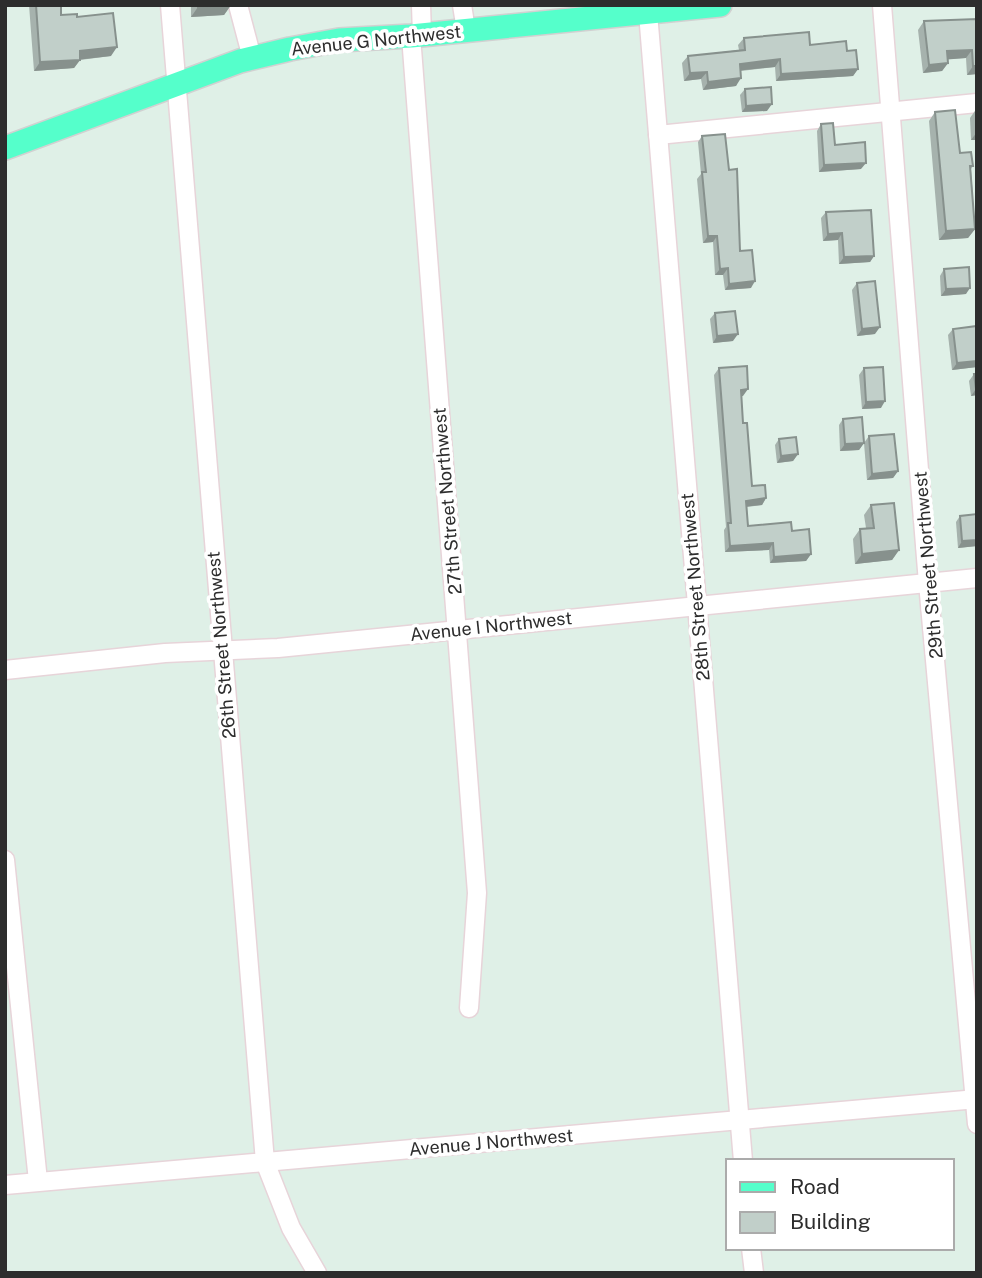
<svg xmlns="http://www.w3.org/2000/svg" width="982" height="1278" viewBox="0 0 982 1278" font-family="'Public Sans',sans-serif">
  <rect width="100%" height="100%" fill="#dff0e7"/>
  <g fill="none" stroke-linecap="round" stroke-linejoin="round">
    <!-- minor casing -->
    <g stroke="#e7d4d9" stroke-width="21">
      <g id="minor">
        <path d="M170,5L265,1162L291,1228L317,1273"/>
        <path d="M238,5L252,58"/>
        <path d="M421,5L422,35"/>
        <path d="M462,5L466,30"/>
        <path d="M882,5L928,583L977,1124"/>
        <path d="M648,13L743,1161"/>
        <path d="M411,36L477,893L469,1008"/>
        <path d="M658,135L977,103"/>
        <path d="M5,670L165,653L278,648L977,578"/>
        <path d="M5,860L38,1181"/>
        <path d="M5,1185L977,1099"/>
        <path d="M751,1248L754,1273"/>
      </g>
    </g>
    <!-- major casing -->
    <g stroke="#d1d1d1" stroke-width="26">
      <path id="major" d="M5,148L240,61L290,49L339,40L411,36L720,5"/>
    </g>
    <!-- minor -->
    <use href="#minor" stroke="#fff" stroke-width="18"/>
    <!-- major -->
    <use href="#major" stroke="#55ffcb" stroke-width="23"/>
  </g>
  <!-- wall -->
  <g fill="#a6b2ad">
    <path d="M29,5H61V15L77,17L111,56L80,60L74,68L34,71Z"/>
    <path d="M191,5H231L224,15L191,17Z"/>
    <path d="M977,19V74L967,75L966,58L948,59V63L942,71L923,73L918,30L924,21Z"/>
    <path d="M744,38L810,45L847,51L858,69L853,76L776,81L775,67L741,71L736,86L703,90L701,79L684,81L682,63L688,56L739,50L738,45Z"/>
    <path d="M745,89L767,111L742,112L740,95Z"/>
    <path d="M977,108V140H971L970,118Z"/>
    <path d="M935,112L960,153L973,166L971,169L975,229L968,238L939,240L929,121Z"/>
    <path d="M821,124L835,145L861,169L819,172L817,131Z"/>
    <path d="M702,136L729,170L740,251L751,288L725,290L723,275H715L713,242L703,243L697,179L701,174L698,142Z"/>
    <path d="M826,212L874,256L870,262L839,264L838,240L823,241L821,218Z"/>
    <path d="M944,269L966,294L941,296L940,276Z"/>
    <path d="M857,283L875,334L857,336L852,290Z"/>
    <path d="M715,313L733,341L713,343L710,319Z"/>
    <path d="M953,329L977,367L952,370L948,335Z"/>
    <path d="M719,368L743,396H741L743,423L752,486L766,498L762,505L747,507L748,526L792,531L811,554L806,561L770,563L769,550L725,552L724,530L726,527L714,375Z"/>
    <path d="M864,368L881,408L862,409L859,375Z"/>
    <path d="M974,374H977V395L971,396L969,381Z"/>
    <path d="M843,419L864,443L859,450L840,451L839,425Z"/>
    <path d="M869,436L898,471L893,478L867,480L864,443Z"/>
    <path d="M779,439L798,454L793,461L777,463L775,445Z"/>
    <path d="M871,505L899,550L892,560L855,564L853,539L860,529L866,528L864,515Z"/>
    <path d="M960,516L977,546L958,548L956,522Z"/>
  </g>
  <!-- shaded-wall -->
  <g fill="#87918d">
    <path d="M231,5L224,15L191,17L198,7Z"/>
    <path d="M117,47L111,56L76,60H80L74,68L34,71L40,62L80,51Z"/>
    <path d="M972,50L966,58L941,60L947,51Z"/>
    <path d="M780,59L775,67L735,71L740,64Z"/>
    <path d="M948,63L942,71L923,73L929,65Z"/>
    <path d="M973,66H977V74L967,75Z"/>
    <path d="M858,69L853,76L776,81L781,74Z"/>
    <path d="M707,72L701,79L684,81L690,73Z"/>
    <path d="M741,78L736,86L703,90L708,82Z"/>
    <path d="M772,104L767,111L742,112L746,106Z"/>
    <path d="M977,132V140H971Z"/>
    <path d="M866,163L861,169L819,172L824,165Z"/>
    <path d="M975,229L968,238L939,240L946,231Z"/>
    <path d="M842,233L838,240L823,241L828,234Z"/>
    <path d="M708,236H717L713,242L703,243Z"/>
    <path d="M874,256L870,262L839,264L844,257Z"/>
    <path d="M728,268L723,275H715L720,269Z"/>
    <path d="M755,281L751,288L725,290L729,284Z"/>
    <path d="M970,288L966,294L941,296L946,289Z"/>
    <path d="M880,327L875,334L857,336L862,329Z"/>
    <path d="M738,334L733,341L713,343L717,336Z"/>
    <path d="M977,361V367L952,370L957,363Z"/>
    <path d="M748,389L743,396L736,397L741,390Z"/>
    <path d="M976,389H977V395L971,396Z"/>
    <path d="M885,401L881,408L862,409L866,402Z"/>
    <path d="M864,443L859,450L840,451L845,444Z"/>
    <path d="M798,454L793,461L777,463L781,456Z"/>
    <path d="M898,471L893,478L867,480L872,474Z"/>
    <path d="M766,498L762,505L742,507L746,501Z"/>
    <path d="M977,540V546L958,548L962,541Z"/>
    <path d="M773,543L769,550L725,552L730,546Z"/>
    <path d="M899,550L892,560L855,564L862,554Z"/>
    <path d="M811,554L806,561L770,563L774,557Z"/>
  </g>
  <!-- building -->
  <g fill="#c1cfc9" stroke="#87918d" stroke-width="2">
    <path d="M36,5H61V15L77,14V17L113,13L117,47L80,51V60L40,62Z"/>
    <path d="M198,5H224L198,7Z"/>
    <path d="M977,19V66H973L972,50L947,51L948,63L929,65L924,21Z"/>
    <path d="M809,32L810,45L846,41L847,51L856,50L858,69L781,74L780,59L740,64L741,78L708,82L707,72L690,73L688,56L745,50L744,38Z"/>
    <path d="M771,87L772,104L746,106L745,89Z"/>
    <path d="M955,110L960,153L971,152L973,166H970L975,229L946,231L935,112Z"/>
    <path d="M833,123L835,145L865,142L866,163L824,165L821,124Z"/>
    <path d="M725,134L729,170L737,169L740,251L752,250L755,281L729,284L728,268L720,269L717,236H708L702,172H706L702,136Z"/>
    <path d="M871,210L874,256L844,257L842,233L828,234L826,212Z"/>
    <path d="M969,267L970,288L946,289L944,269Z"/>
    <path d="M875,281L880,327L862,329L857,283Z"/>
    <path d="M735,311L738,334L717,336L715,313Z"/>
    <path d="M977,326V361L957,363L953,329Z"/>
    <path d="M747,366L748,389L741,390L743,423H747L752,486L765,485L766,498L746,501L748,526L791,522L792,531L809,529L811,554L774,557L773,543L730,546L728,523H731L719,368Z"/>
    <path d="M883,367L885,401L866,402L864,368Z"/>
    <path d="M974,374H977V389H976Z"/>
    <path d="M862,417L864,443L845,444L843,419Z"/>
    <path d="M894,434L898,471L872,474L869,436Z"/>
    <path d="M796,437L798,454L781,456L779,439Z"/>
    <path d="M894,503L899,550L862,554L860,529L874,528L871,505Z"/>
    <path d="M977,514V540L962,541L960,516Z"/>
  </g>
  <g text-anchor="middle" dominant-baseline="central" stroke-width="7" stroke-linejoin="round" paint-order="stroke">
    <!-- street labels -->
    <g font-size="18" fill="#2d2d2d" stroke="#fff">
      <text transform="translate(376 40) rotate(-6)">Avenue G Northwest</text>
      <text transform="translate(447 501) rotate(-95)">27th Street Northwest</text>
      <text transform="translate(928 565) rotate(-95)">29th Street Northwest</text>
      <text transform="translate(695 587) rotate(-95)">28th Street Northwest</text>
      <text transform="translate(491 626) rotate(-6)">Avenue I Northwest</text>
      <text transform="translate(221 645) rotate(-95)">26th Street Northwest</text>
      <text transform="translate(491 1142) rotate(-5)">Avenue J Northwest</text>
    </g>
  </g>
  <!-- border -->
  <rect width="982" height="1278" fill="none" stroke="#2d2d2d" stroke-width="14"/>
  <!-- legend -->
  <rect x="726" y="1159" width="228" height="91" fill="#ffffff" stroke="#ababab" stroke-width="2"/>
  <rect x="740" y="1182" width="35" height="10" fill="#55ffcb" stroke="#ababab" stroke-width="2"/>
  <text x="790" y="1194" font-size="21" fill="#2d2d2d">Road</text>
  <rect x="740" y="1212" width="35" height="21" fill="#c1cfc9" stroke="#ababab" stroke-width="2"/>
  <text x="790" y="1229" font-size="21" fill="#2d2d2d">Building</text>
</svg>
